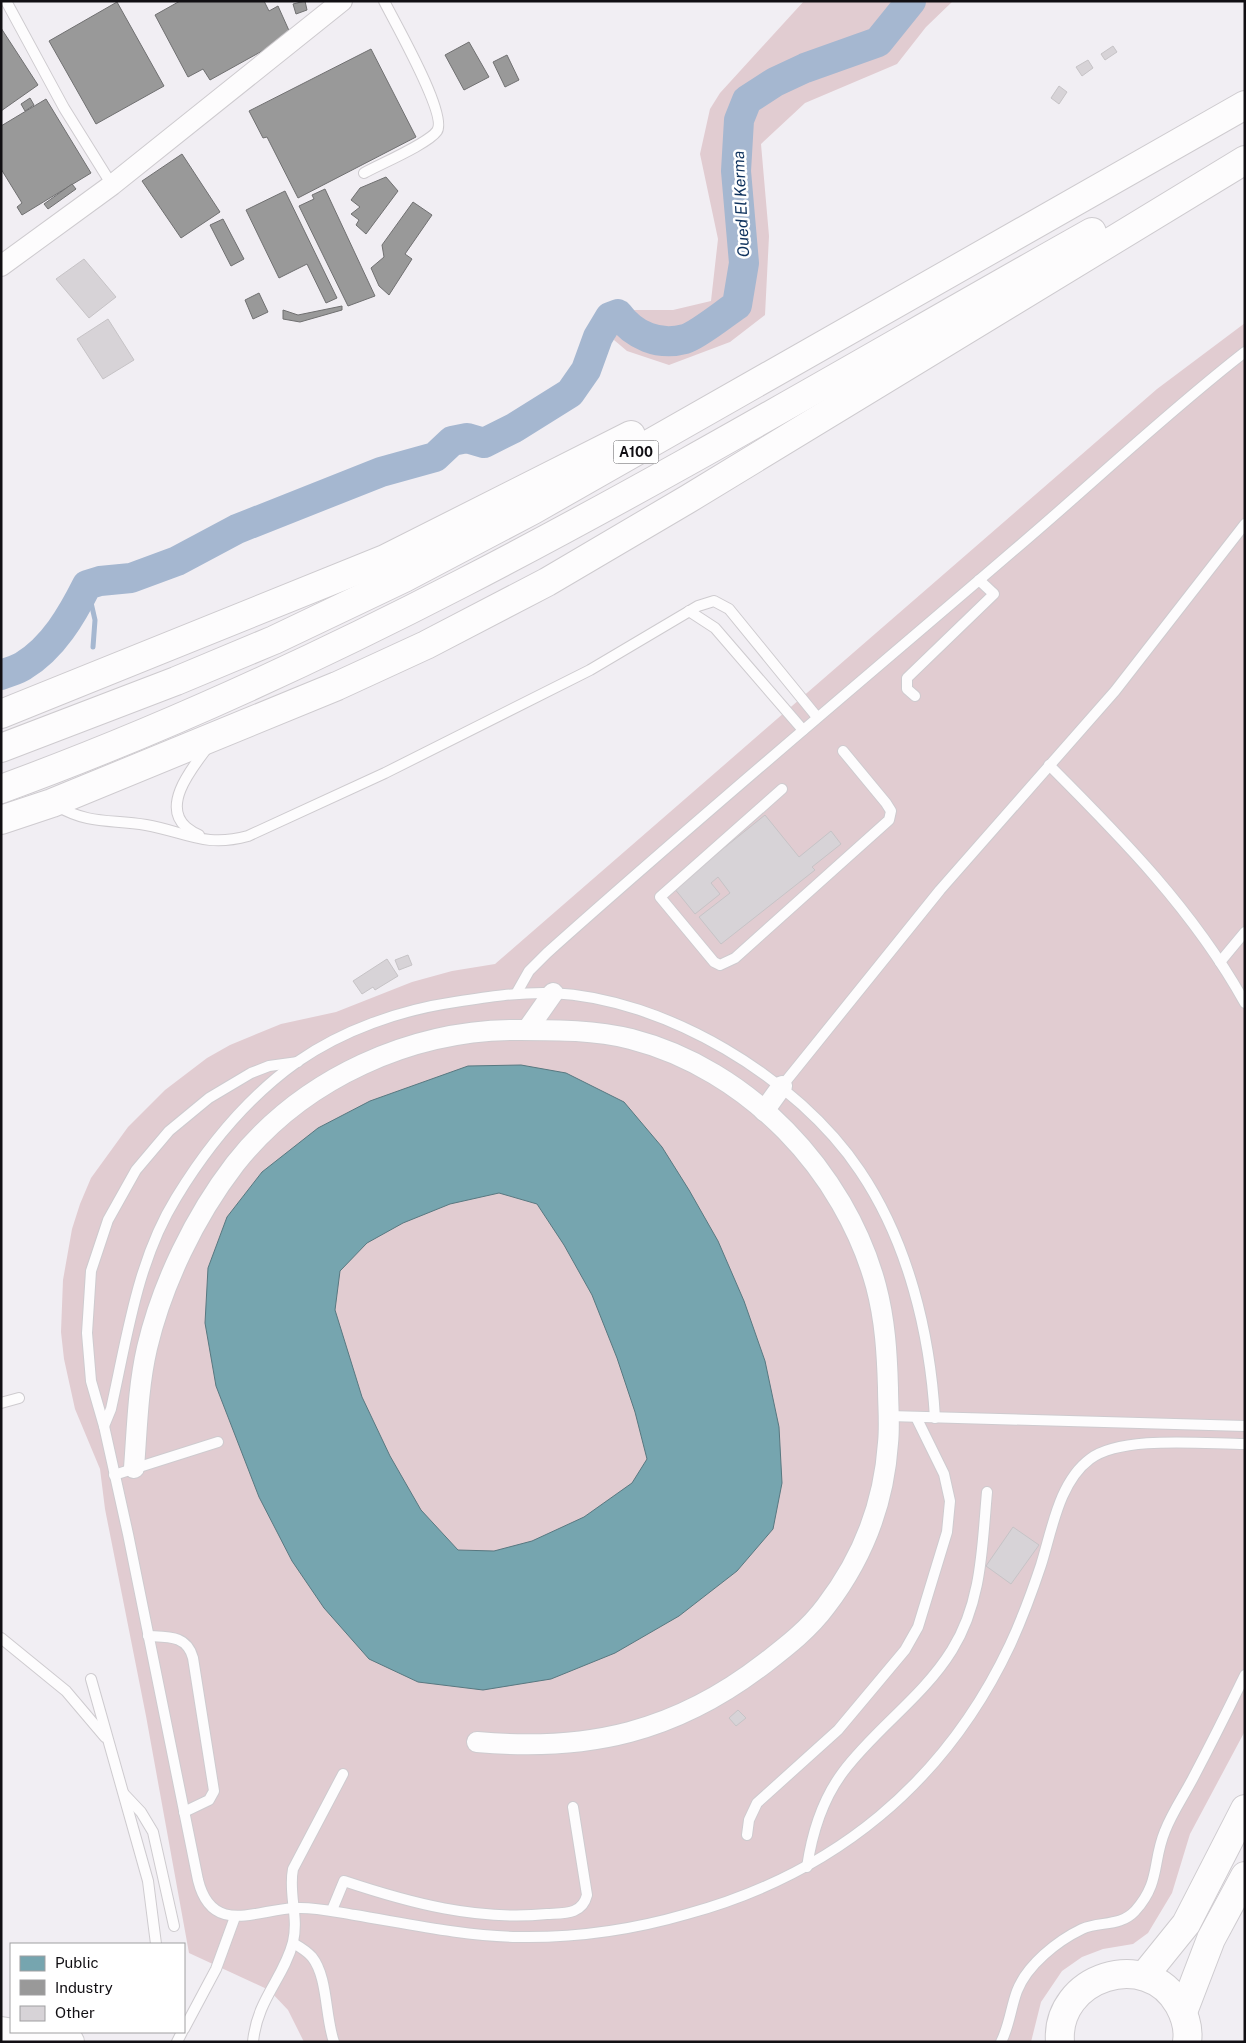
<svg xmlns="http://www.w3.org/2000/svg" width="1246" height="2043" viewBox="0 0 1246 2043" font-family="'Public Sans',sans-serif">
  <rect width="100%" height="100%" fill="#f1eef3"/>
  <!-- green -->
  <g fill="#e1ccd1">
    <path d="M804,1H953L926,27L897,64L805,103L761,144L769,236L765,315L730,342L669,365L627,351L614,340L621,310H673L711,301L718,239L700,154L710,109L720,93Z"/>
    <path d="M1245,323V1731L1190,1834L1172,1893L1148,1933L1133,1944L1103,1949L1082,1957L1062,1971L1041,2002L1031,2042H304L288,2010L269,1990L189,1953L146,1716L105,1509L100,1469L75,1409L64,1359L61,1332L63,1280L72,1229L80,1204L91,1178L128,1127L165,1090L207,1058L230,1045L281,1024L336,1012L412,982L452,971L495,964L1157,389Z"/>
  </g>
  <!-- public -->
  <path fill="#76a5af" stroke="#587880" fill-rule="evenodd" d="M521,1065L566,1073L624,1102L662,1147L689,1190L718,1241L744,1301L765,1361L779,1427L782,1483L773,1529L737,1571L679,1616L615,1653L551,1679L483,1690L418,1682L369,1659L324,1608L292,1561L259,1497L216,1386L205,1323L208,1268L227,1217L262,1172L318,1128L370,1101L468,1066ZM499,1193L537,1204L564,1245L592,1295L617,1358L635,1412L647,1459L632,1483L584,1517L532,1541L494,1551L458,1550L421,1510L390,1456L362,1397L335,1310L340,1271L367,1243L403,1223L450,1204Z"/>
  <!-- industry -->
  <g fill="#999" stroke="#707071">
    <path d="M180,1H264L269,11L278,6L291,35L210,80L203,69L188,77L155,15Z"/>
    <path d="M305,1L307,10L296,14L293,4Z"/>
    <path d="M117,2L164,86L96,124L49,41Z"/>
    <path d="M1,28L38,85L1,111Z"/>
    <path d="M469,42L489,77L464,90L445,55Z"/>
    <path d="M371,49L416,137L298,198L267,137L263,138L249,111Z"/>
    <path d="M507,55L519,80L505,87L493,62Z"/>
    <path d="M30,98L34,105L25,111L21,104Z"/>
    <path d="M46,99L91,173L22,215L17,207L22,203L1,169V126Z"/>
    <path d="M182,154L220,212L181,238L142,181Z"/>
    <path d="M386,177L398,191L366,234L356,225L359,220L351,214L360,207L351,200L360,188Z"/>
    <path d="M72,184L76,189L48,209L44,204Z"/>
    <path d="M325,189L375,296L348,306L299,206L314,199L312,195Z"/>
    <path d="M285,191L337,298L326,303L307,264L279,278L246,210Z"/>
    <path d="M413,202L432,215L405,254L412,259L389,295L379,286L371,268L384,257L382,245Z"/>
    <path d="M223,219L244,259L231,266L210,225Z"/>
    <path d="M259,293L268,312L253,319L245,300Z"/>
    <path d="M342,306V310L300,322L283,319V310L298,315Z"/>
  </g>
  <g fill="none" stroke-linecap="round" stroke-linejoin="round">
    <!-- stream -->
    <path stroke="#a5b7d0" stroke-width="5" d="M87,585L95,620L93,647"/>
    <!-- river -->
    <path stroke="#a5b7d0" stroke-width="30" d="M1,675C8,672 17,670 23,666C53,648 72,615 87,585L100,581L131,578L177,561L237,529L381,472L435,457L452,441L467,438L484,443L514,428L570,393L586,370L598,337L610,317L618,314C634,336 659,346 685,339C698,335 725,313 737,305L744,263L736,171L739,120L747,100L775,82L805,68L878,42L911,1"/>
  </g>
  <!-- building -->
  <g fill="#d7d3d7" stroke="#c6c3c6">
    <path d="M1113,46L1117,52L1105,60L1101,54Z"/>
    <path d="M1088,60L1093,68L1082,76L1076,67Z"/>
    <path d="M1059,86L1067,92L1059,104L1051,98Z"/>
    <path d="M84,259L116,297L89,318L56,279Z"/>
    <path d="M108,319L134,360L103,379L77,339Z"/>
    <path d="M765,815L799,857L831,831L841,844L812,867L815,870L721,944L699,917L730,893L718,877L711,883L720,894L695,914L674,888Z"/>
    <path d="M408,955L412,965L399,970L395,960Z"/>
    <path d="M387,959L398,976L375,990L373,987L362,994L353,981Z"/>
    <path d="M1013,1527L1039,1545L1011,1584L986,1566Z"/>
    <path d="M738,1710L746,1718L736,1726L729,1718Z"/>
  </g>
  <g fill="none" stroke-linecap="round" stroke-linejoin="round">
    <!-- lane casing -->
    <g stroke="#cecbcf" stroke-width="12">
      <g id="lane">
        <path d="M6,1L64,108L112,185"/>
        <path d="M364,173C380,164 428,144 437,131C448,115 394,21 384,1"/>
        <path d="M689,611L715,628L803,730"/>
        <path d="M915,696L907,689V678L994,594L979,580"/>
        <path d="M1049,765C1122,838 1194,911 1245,1003"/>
        <path d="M782,789L660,897L714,962L720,965L735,958L889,820L891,811L886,803L843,751"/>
        <path d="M57,806C90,825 111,819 146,825C186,832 205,848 248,836L385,773L590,670L698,606L714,601L729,609L817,717"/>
        <path d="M199,835C193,833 190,830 186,827C161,805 193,767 207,748"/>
        <path d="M1220,962L1245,932"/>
        <path d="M516,994L529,971L547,953C700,816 857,685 1013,551C1091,485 1164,415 1245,352"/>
        <path d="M298,1062L269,1066L251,1073L209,1098L169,1131L136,1170L108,1220L91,1271L87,1333L91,1381L104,1426L128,1534L198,1880C212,1937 257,1909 296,1908C317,1907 335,1912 355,1915C409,1924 464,1936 518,1937C576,1938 632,1930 687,1914C834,1874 945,1783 1010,1645C1022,1619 1032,1592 1041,1565C1052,1530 1059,1482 1090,1459C1122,1435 1204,1444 1245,1444"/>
        <path d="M782,1086L940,890L1115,691L1245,524"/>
        <path d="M1,1403L19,1398"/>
        <path d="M889,1416L1245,1426"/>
        <path d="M104,1426L111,1409C127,1338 137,1261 176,1198C207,1147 248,1097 297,1062C343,1030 400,1010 455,1002C487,997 519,992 552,993C665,998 798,1078 860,1171C908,1242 930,1333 935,1418"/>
        <path d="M114,1475L218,1442"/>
        <path d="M148,1636C168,1637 187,1635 193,1658L214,1791L209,1800L184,1812"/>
        <path d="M1,1638L66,1691L105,1737"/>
        <path d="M91,1679L148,1881L156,1944"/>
        <path d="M124,1794L141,1812L153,1832L174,1926"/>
        <path d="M747,1835L749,1820L757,1803L838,1730L905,1650L918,1627L947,1532L950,1501L944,1474L916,1417"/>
        <path d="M807,1867C812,1833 822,1800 843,1772C876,1728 923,1697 952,1650C982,1602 982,1547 987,1492"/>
        <path d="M332,1910L344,1881C410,1903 477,1921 547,1914C564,1913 582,1915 587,1895L573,1807"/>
        <path d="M293,1943C300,1947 307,1951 312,1957C328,1977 325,2017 334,2042"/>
        <path d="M184,2029L216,1969L235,1917"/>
        <path d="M177,2042L182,2032"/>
        <path d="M253,2042C257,1999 284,1978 293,1942C299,1917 288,1893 293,1869L343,1774"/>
        <path d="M1001,2042C1009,2027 1011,2007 1017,1991C1027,1965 1057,1941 1082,1929C1100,1921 1120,1927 1135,1911C1161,1882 1152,1862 1165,1831C1172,1813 1183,1797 1192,1780C1210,1746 1228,1710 1245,1675"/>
      </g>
    </g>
    <!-- street casing -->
    <g stroke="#cecbcf" stroke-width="22">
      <g id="street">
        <path d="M1,266L112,185L342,1"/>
        <path d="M527,1030L553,993"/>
        <path d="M764,1111L782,1086"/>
        <path d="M134,1468C137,1429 138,1387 147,1348C162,1284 195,1216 235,1164C303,1078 412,1029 520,1030C558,1030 595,1030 631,1039C748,1069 845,1171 876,1286C885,1320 887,1353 888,1388C888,1406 890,1425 888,1443C884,1503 862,1559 826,1606C809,1629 787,1646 765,1663C676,1732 588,1752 477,1742"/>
      </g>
    </g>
    <!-- secondary casing -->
    <g stroke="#cecbcf" stroke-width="30">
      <g id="secondary">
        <path d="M1144,1976L1186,1924L1245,1809"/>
        <path d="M1183,2012L1211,1939L1245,1876"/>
        <path d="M1060,2042C1055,1977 1147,1947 1179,2005C1185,2016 1189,2029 1187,2042"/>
      </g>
    </g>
    <!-- highway casing -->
    <g stroke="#cecbcf" stroke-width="30">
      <g id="highway">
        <path d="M1,714L385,559L631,435"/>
        <path d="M1,748L176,681L274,640L404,578L533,510L1245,105"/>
        <path d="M1,789C386,649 736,432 1092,232"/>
        <path d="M1,820L52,803L337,686L426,645L547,582L688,499L1245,160"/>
        <path d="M1,2031L70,2042"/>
      </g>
    </g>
    <!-- lane -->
    <use href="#lane" stroke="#fdfcfd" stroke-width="10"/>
    <!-- street -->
    <use href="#street" stroke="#fdfcfd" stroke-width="20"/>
    <!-- secondary -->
    <use href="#secondary" stroke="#fdfcfd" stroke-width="28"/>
    <!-- highway -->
    <use href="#highway" stroke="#fdfcfd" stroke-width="28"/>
  </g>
  <g text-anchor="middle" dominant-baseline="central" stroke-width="5" stroke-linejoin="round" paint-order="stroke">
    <!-- shield labels -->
    <rect fill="#fff" stroke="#58575a" stroke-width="1" x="613.5" y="440.5" width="45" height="23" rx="4"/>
    <g font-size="14" font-weight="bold" fill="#110f13">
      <text x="636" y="452">A100</text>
    </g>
    <!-- water labels -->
    <g font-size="16" font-style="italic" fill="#0d315d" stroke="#fff">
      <text transform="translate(741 204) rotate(-93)">Oued El Kerma</text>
    </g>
  </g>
  <!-- border -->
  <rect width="1246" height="2043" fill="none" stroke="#110f13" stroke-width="5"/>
  <!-- legend -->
  <rect x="10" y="1943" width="175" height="90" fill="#ffffff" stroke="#a09fa1"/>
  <rect x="20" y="1956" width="25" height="15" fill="#76a5af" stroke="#a09fa1"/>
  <text x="55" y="1968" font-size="15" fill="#110f13">Public</text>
  <rect x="20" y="1980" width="25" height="15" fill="#999999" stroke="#a09fa1"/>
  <text x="55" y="1993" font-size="15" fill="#110f13">Industry</text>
  <rect x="20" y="2006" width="25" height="15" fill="#d7d3d7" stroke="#a09fa1"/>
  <text x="55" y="2018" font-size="15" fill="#110f13">Other</text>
</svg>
